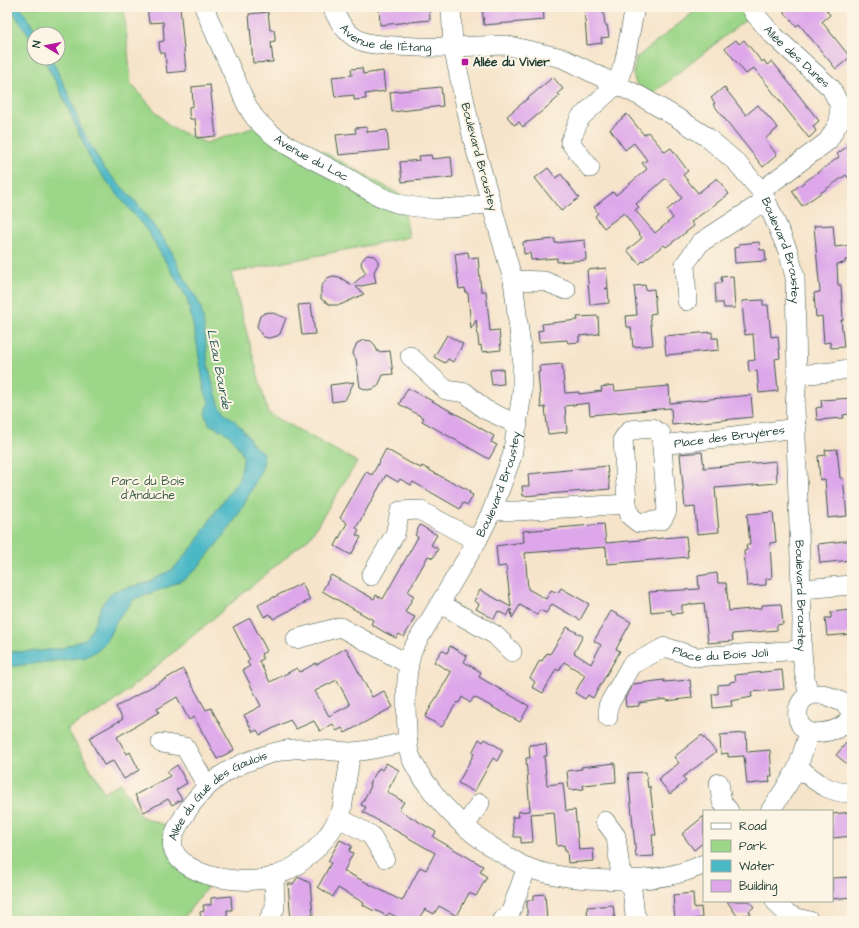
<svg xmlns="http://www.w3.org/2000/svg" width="859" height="928" viewBox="0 0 859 928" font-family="'Architects Daughter',sans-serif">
  <rect width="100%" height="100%" fill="#fcf5e5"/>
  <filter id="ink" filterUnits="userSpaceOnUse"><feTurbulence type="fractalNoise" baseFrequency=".025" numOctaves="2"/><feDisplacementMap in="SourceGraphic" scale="8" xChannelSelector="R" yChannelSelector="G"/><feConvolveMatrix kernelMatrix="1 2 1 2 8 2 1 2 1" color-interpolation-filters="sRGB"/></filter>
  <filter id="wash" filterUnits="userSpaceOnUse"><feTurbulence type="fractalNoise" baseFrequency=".012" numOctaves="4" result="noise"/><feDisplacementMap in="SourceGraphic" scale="16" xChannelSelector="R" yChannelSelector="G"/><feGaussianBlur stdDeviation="0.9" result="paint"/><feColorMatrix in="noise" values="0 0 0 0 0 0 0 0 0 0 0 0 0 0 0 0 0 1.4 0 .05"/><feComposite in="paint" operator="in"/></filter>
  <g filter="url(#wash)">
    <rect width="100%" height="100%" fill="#f6e4ca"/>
    <!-- green -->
    <g fill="#9cd689" stroke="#5e8a5e" fill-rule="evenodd">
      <path d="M7,7H124L131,84L170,127L206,143L271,122L402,196L409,237L231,273L268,413L357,462L310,537L113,703L67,729L104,792L121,783L140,816L172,828L173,849L209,885L181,921H7ZM34,34H58V58H34Z"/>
      <path d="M700,7H743L748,18L652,94L636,84L633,74L636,58Z"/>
    </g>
    <!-- water -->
    <g fill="#4bb8c6" stroke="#357a7d">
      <path d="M10,7H20L38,34H34V41L23,27Z"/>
      <path d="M43,58H51L71,99L81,128L103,167L136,202L170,248L182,274L196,297L201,308L203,318L208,364L212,381L219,404L226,414L235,421L247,435L253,445L263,453L264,460L262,468L242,509L226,533L199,566L186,578L168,587L134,599L117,620L109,636L100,649L86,657L7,667V652L40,651L63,648L85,639L91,631L104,601L114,591L147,583L173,569L194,545L217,509L238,481L243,463V456L238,447L230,436L222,430L218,429L209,424L205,413L209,402L204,389L197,344L187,298L148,232L92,163L59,88Z"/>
    </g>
    <g id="blocks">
      <!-- building -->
      <g fill="#dda7ea" fill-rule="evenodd">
        <path d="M147,7H180L186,71L167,73L165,53H160L159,42L164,41L163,22L149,23Z"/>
        <path d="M379,7H429L430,20L380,25Z"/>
        <path d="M482,7H543L544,20L484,25Z"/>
        <path d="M584,7H603L605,25H607L609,37L601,38L602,43L587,45Z"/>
        <path d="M780,7H824L830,15L822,22L850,57L836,69L799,24L796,26Z"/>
        <path d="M268,12L270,30H274L275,36V41L271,42L273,62L253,63L249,14Z"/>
        <path d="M736,40L739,44L744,40L762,62L764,60L767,65L772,61L819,121L813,126L816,131L809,138L754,68L746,74L725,48Z"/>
        <path d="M362,68L363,74L383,71L385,91L365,94L366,99L354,100V95L335,97L332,77L352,75L351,69Z"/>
        <path d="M553,77L563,89L558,93L560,96L523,127L519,122L514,125L507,116Z"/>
        <path d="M210,85L216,136L197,138L195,119H190L189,113V107L193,106L192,87Z"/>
        <path d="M441,87L443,106L392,112L390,92Z"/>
        <path d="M724,87L746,115L758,105L778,128L765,139L777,155L763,167L713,104L715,103L711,98Z"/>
        <path d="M627,114L644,135L648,132L665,152L671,148L688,171L683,175L698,193L717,178L729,194L691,222L694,226L681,236L666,247L664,245L639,264L627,250L642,238L624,213L604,228L595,216L598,213L594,207L613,192L616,195L647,169L642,163L647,160L634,143L625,150L610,129ZM666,178L682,198L667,210L673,218L655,233L635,210L639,207L636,204Z"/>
        <path d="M367,127V132L387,130L389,150L339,155L336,135L356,133L355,128Z"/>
        <path d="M852,143V183L846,175L802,206L792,191L839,157L837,154Z"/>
        <path d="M431,155L432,159L451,157L453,177L402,182L400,162L420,160L419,156Z"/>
        <path d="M548,168L556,178L561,174L579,198L561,211L535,178Z"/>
        <path d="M833,225L835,247L852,245V260H845V263L837,264L838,285H841L843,320H841L844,347L831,348L830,342L824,343L822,316L816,317L814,293L820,292L814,226Z"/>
        <path d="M555,239V243L585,240L586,260L557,262V258L531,260L530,253L524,254L523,242Z"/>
        <path d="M759,242L760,250H765L766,261L735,263L734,248L739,247V244Z"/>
        <path d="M468,252L469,258L478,257L481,291H486L490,331L499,330L501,350L482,352L481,345L479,346L476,320L471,329L468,293H466L465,288L459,289L455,254Z"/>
        <path d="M367,255L374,256L378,261V264L374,272L376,283L356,287L364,294L340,305H331L321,299V287L327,278L333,276L339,277L352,285L366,273L362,267L361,262L365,257Z"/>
        <path d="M606,268L608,287L605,289L608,288L609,303L590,305L587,270Z"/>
        <path d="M733,276L735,308H724L723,303H716L715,283H722L721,277Z"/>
        <path d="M645,285L646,290L654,289L656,313L650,314L653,345L633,347L631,327H627L626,316L637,315L634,286Z"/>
        <path d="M763,300V305H768L771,337L778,336L780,358L775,359L778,391L759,393L757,371L749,372L748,361L755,360L753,334L745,335L742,301Z"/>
        <path d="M311,304L315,334L302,335L298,305Z"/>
        <path d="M270,312L286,318L280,334L277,336L269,338L264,337L261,334L257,326L260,316L265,313Z"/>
        <path d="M598,316L599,334L579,336V342L568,343L567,340L539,342L538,331L543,330L542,324L578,320L577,317Z"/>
        <path d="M712,332V338H718L719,350L666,355L664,336Z"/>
        <path d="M447,335L463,344L453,362L448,359L445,363L434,357Z"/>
        <path d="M364,340L371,341L374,344L378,352L390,351L393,374L383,375L378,386L373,389L367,390L360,387L356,359L353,354L354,350L357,343Z"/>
        <path d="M562,364L565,393L579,392V394L602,391L601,387L614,385L615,391L669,386L670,403L751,395L753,417L672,425L671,408L590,415L589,403L565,406L567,432L548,434L545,407L541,408L538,372H540L539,366Z"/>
        <path d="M503,369L504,384L492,385L490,370Z"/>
        <path d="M354,382L345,400L332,402L330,385Z"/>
        <path d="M408,388L460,416L494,436L491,442L497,445L489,459L422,421L424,418L399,404Z"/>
        <path d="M852,398V411L849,412V414L843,415L844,418L817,420L816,408L822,407L821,400Z"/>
        <path d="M386,449L410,463L421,468L422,466L451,482V481L470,491L469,493L473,495L468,505L463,503L460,509L413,482L411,485L400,479L398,482L386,475L356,528L359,530L356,535L361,537L351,555L335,546L347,523L340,518L366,472L372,475Z"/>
        <path d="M837,449L840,478H843L847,516L828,518L825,479L820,480L818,456L826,455L825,450Z"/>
        <path d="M702,452L704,468L776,461L777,483L715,488L719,532L697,534L695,507L685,508L680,454Z"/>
        <path d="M607,466L610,489L523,496L522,486H529L528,474Z"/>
        <path d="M773,512L776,542L770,543L772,578L766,579V585L747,586L744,551L747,550L746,545H750L747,514Z"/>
        <path d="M604,524L606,543L686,536L688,557L607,564L606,547L525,553L528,589L546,599L551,590L558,593L561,588L589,604L580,620L552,604L546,613L540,610L537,615L520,605L512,618L511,609L507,616L498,611L494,619L476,609L479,604L474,601L480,590L511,607L506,566L498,567L496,546L524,542L523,531Z"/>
        <path d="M420,525L437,535L431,545L438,549L433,558L428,556L408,592L414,596L405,612L415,617L404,637L399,634L396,638L384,632L371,624L373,620L322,591L331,575L374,599L376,595L383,599L418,537L415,535Z"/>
        <path d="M844,541H852V560L820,563L818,544Z"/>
        <path d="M717,573L718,583H726L729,611L762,608V605L781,604L783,624L777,625V630L732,634L733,641L708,643L704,603L682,605V613L672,614L671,610L651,612L649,592L699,589L698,576Z"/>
        <path d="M302,583L310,600L273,619L270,614L264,617L258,605Z"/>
        <path d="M852,610V634L827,636L825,618H831V612Z"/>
        <path d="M611,611L631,622L616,649L620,651L593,698L588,695L585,699L575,693L585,675L564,662L559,671L556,669L543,693L532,687L535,682L530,678L540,660L542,661L547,653L550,654L567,627L583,636L574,653L591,664L601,645L594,641Z"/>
        <path d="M250,618L267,651L261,654L263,659L259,661L270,682L297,668L300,672L316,663V665L346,648L372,697L384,691L393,707L345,733L342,728L337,731L333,724L320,731L314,721L296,729L290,720L260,735L257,730L253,732L244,715L261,706L243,670L250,666L247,662L250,660L233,627ZM337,680L350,705L329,716L315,691Z"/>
        <path d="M450,646L467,656L464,662L481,672L479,677L529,706L520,722L474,697L470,703L462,697L459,703L457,702L442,727L425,717L451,672L434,662L442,650L447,653Z"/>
        <path d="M183,669L206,710L211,708L234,750L217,759L194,717L189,720L177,697L157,709L159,712L117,737L127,754L130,752L139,770L124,779L113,761L104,765L89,738L123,719L116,707Z"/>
        <path d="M782,670L784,689L751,692L752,697L731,701L732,706L713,708L712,694H718V685L730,684V682L736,681L735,675Z"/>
        <path d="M664,680V682L690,680L692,698L666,701V699L639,703V706L626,707L625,698L629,692L630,691L633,684Z"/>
        <path d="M746,733L747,752L770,750L772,776H769L770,782L747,784L744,756L728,757V753L721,754L720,735Z"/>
        <path d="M702,735L716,752L683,777L686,781L670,794L658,779L679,763L674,757Z"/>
        <path d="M852,736V768L836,755Z"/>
        <path d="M479,739L483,742L485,739L503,750L497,761L493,758L474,792L458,783L474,754L472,753Z"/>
        <path d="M546,744L547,756H544L547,785L563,783L566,811L575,810L579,850L593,849L594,861L568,863L567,851H565L564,845L557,846L554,812L531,814L533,842L521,843V837H514L512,817H519L518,812L530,811L526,758H530L529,745Z"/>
        <path d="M386,763L399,770L387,792L404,802L399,810L436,832L433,837L483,866L480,872L487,877L476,896L469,893L457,916L439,906L434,914L425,909L417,921H404L389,913L387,916L375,910L374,911L363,905L364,903L338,888L333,897L318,887L331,863L328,861L340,840L352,846L349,851L353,853L344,871L402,901L420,867L426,870L435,853L363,812L366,807L361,805L371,786L369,784L379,768L382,770Z"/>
        <path d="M615,763L616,782L583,785L584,789L569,790L567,771L582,769L581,767Z"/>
        <path d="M177,765L187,783L176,790L182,799L172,805L168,799L144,812L135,795L170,776L167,772Z"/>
        <path d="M646,772L648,788L650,786L655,829L656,835H652L654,856L636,857L628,773Z"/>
        <path d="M852,812V836L833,838L832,814Z"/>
        <path d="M704,816V842L694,850L682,834Z"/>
        <path d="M298,877L310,883L313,915H309L310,921H291L288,884H293Z"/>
        <path d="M852,877V897L832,899V878Z"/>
        <path d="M693,893L694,908L701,907L702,918L694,919V921H675L673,895Z"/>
        <path d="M545,894L547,921H527V900H534V895Z"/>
        <path d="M231,896L232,910H227V921H201L200,912L204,911L203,905H211V898Z"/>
        <path d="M727,901H749L754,907L749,911L751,914L737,916Z"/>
        <path d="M613,905L615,921H588L587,907Z"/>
      </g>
    </g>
  </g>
  <g filter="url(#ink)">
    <use href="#blocks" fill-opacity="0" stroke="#3f564a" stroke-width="1"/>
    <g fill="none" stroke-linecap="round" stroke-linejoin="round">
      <!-- minor casing -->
      <g stroke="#3f564a" stroke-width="20">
        <g id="minor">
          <path id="s1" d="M204,7C214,32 225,56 236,80C241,92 246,107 255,118C277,144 311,158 341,174C363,187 384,202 409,206C437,211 464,208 491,203"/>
          <path id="s2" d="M332,7C338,21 348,37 364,42C374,45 385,45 395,46C414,47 434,48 453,47L451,7"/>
          <path id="s3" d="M751,7L754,13L772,34L831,88L839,104V122L828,141L761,191"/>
          <path d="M590,168L570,142L580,118L616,85L624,64L635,7"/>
          <path d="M513,280L544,281L566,290"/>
          <path d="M687,301L685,264L700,243L766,200"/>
          <path d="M410,356L446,390L466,393L484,409L518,425"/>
          <path d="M797,375L831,372L852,368"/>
          <path d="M652,428L661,434L667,511L662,520L639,523L630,516L627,504L623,439L630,430Z"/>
          <path id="s4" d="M662,445L797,428"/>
          <path d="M492,511H518L627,504"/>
          <path d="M371,576L395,534L400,511L419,510L477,541"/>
          <path d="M802,589L852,585"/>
          <path d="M441,604L495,635L512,652"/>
          <path d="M296,639L340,627L408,664"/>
          <path d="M823,694L842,702L851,710C850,714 850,719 847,722C838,732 821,733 809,733C806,730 802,728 800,724C795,715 798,701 808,696C812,694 818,694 823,694Z"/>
          <path id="s5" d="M608,717V706L631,665L665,647L696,657L801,650"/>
          <path d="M161,743L185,747L207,786"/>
          <path id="s6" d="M351,752L342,809C332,837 304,866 275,876C261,881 242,881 227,879C208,877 167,864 173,838C175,829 182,819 187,811C203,787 225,769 252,760C265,755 280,750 293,749C312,747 332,752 351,752C370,751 389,745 408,742"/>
          <path d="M798,767C816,782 828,793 852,793"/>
          <path d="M719,783L722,802L729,811"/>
          <path d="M770,811L788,784L798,767L809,733"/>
          <path d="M339,818L371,835L385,858"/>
          <path d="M605,821L616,836L620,869L632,890L635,916L639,921"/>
          <path d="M465,826L480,803"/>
          <path id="s7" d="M704,864C678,877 648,880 618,880C588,880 557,878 528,868C522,866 516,861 510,858C476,839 449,816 427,784C420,775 414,766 410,755C407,747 407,737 407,728C405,701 405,676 412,650L477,541L492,511L512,456L522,394V356L513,280L473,140L453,47L505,45L562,58L640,96L676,117L707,137L737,163L761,191L766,200L788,251L795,277L797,375L795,406L802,620C801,649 802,667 809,696"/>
          <path d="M775,901C785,915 795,918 810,921"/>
          <path d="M268,921L275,908L274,876"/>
          <path d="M501,921L510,914L527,867"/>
        </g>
      </g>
      <!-- minor -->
      <use href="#minor" stroke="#fff" stroke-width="19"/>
    </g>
  </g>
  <!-- markers -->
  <rect fill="#b5179e" stroke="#fcf5e5" stroke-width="1.5" x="461" y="58" width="8" height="8" rx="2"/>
  <g text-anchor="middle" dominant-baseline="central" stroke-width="4" stroke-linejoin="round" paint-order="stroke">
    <!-- street labels -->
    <g font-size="12" fill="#1f3d34" stroke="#fcf5e5">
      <text stroke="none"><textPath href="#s2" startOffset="69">Avenue de l'Étang</textPath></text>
      <text stroke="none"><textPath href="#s3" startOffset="68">Allée des Dunes</textPath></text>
      <text stroke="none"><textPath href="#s1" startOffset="192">Avenue du Lac</textPath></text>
      <text transform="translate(479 157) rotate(75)">Boulevard Broustey</text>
      <text stroke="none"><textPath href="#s7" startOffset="1505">Boulevard Broustey</textPath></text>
      <text stroke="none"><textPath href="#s4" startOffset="68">Place des Bruyères</textPath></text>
      <text stroke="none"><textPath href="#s7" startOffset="640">Boulevard Broustey</textPath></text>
      <text stroke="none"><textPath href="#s7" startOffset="1853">Boulevard Broustey</textPath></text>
      <text stroke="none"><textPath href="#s5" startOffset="153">Place du Bois Joli</textPath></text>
      <text stroke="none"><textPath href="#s6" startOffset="343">Allée du Gué des Gaulois</textPath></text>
    </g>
    <!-- poi labels -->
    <g font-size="12" font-weight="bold" fill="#1f3d34" stroke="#fcf5e5" text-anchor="start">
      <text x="473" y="62">Allée du Vivier</text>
    </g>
    <!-- park labels -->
    <g font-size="12" fill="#385c45" stroke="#fcf5e5">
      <text x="148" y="481">Parc du Bois<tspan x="148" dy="14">d'Anduche</tspan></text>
    </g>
    <!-- water labels -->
    <g font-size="13" font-style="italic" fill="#2a5c58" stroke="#fcf5e5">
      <text transform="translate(219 369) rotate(79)">L'Eau Bourde</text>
    </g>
  </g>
  <!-- margin -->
  <rect width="859" height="928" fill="none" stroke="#fcf5e5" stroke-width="24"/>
  <!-- legend -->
  <rect x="703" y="810" width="130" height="92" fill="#fcf5e5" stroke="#a4ab9e"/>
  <rect x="711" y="823" width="20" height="6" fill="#ffffff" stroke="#a4ab9e"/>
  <text x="739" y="830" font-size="12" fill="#1f3d34">Road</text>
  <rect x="711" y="840" width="20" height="12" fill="#9cd689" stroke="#a4ab9e"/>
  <text x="739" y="850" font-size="12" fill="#1f3d34">Park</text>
  <rect x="711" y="860" width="20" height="12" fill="#4bb8c6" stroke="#a4ab9e"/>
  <text x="739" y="870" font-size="12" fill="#1f3d34">Water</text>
  <rect x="711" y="880" width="20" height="12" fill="#dda7ea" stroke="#a4ab9e"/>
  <text x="739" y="890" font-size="12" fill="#1f3d34">Building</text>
  <!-- north arrow -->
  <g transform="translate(46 46) rotate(280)"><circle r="19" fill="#fcf5e5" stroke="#a4ab9e"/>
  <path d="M0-3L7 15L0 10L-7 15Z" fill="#b5179e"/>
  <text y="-6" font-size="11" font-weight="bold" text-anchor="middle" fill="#1f3d34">N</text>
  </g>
</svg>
